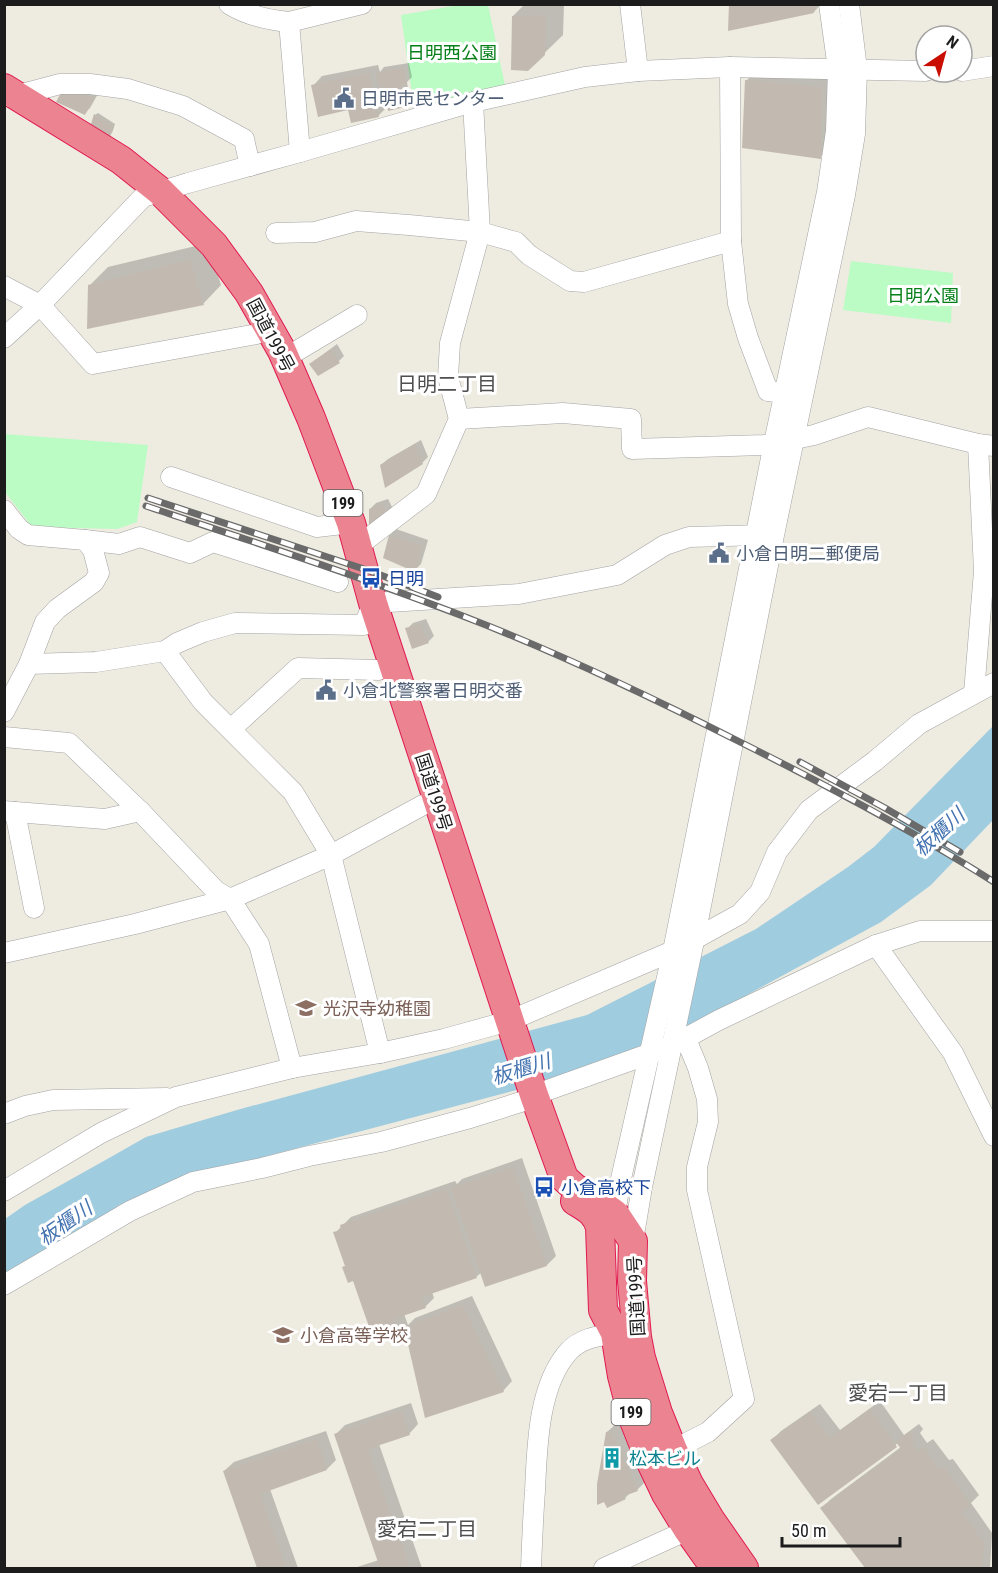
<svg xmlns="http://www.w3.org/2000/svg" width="998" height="1573" viewBox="0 0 998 1573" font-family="'Roboto Condensed','Noto Sans JP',sans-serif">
  <rect width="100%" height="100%" fill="#eeebe1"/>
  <!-- park -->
  <g fill="#bbfcc4">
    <path d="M459,5H488L506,90L414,109L401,15Z"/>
    <path d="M851,261L953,273L951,323L843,310Z"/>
    <path d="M5,434L148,445L137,522L117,529L32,527L5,492Z"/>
  </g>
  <!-- water -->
  <path fill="#9fccdf" d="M993,726V820L931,885L881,922L699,1021L573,1075L245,1162L175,1182L119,1205L5,1292V1219L25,1205L102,1162L146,1137L237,1110L587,1015L756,929L848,867L874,847Z"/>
  <!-- shadow -->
  <g fill="#0003">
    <path d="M525,4H564L563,35L528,69L513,16Z"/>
    <path d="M730,4H821L814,12Z"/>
    <path d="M409,63L412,77L407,82L410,100L404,106L389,105L378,116L349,109L313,86L322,76L378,65L380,72L384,67Z"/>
    <path d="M759,68L834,75L833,145L820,157L746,81Z"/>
    <path d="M65,90L99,92L90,108L84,114Z"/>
    <path d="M98,113L115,124L112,133L95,115Z"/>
    <path d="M208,243L221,285L203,304L89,286L108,267Z"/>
    <path d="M337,344L344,356L339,361L317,359Z"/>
    <path d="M421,440L428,457L422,463L381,465L388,459Z"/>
    <path d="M388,499L396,515L370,509L376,503Z"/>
    <path d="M396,529L428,540L421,564L415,570L385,557L390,535Z"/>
    <path d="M426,619L434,636L428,642L407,629L413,623Z"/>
    <path d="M522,1158L556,1256L547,1265L486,1286L482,1272L476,1277L432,1292L434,1298L425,1307L404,1314L408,1325L415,1318L472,1296L512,1381L503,1391L427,1416L405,1324L398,1331L354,1279L346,1265L335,1233L351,1217L455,1181L457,1184L462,1179Z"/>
    <path d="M880,1401L904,1435L919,1424L923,1429L920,1433L927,1443L933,1439L949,1460L953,1459L979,1495L971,1503L992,1533L990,1568H866L822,1508L831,1499L901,1447L898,1443L818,1503L772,1440L781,1431L820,1404L840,1430Z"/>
    <path d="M411,1403L418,1424L409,1434L379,1444L422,1568H354L379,1560L335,1435L345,1425Z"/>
    <path d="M620,1422L646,1481L637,1490L632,1491L625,1498L608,1506L607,1432L617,1423Z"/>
    <path d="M326,1431L336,1460L327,1469L270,1489L298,1568H258L224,1471L234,1462Z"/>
  </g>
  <!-- building -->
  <g fill="#c2bab1">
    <path d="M729,4H814V13L728,31Z"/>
    <path d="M546,15L545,55L528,71L511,70L512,16Z"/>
    <path d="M404,68L407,84L401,85L405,107L388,111L384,86L379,87L376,73Z"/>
    <path d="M369,73L379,117L351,123L348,110L318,117L311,85Z"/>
    <path d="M745,80L822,87L821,159L742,148Z"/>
    <path d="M63,89L94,98L85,115L56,102Z"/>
    <path d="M94,114L114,127L110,137L91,124Z"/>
    <path d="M190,260L204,305L87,329L88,285Z"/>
    <path d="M331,349L340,363L318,376L309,364Z"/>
    <path d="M415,444L423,464L385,488L380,465Z"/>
    <path d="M382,504L391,522L369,532V509Z"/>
    <path d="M389,535L423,546L415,572L383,558Z"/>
    <path d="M420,624L429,643L412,649L405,628Z"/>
    <path d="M513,1167L547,1266L485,1287L451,1188Z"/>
    <path d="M446,1189L477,1278L422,1297L426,1308L394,1319L398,1332L374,1341L353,1281L348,1283L342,1267L345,1266L333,1232L341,1230L340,1225Z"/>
    <path d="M463,1305L504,1392L425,1418L404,1327Z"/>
    <path d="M870,1409L897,1447L818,1505L770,1440L810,1412L830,1438Z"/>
    <path d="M401,1411L410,1435L368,1449L410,1568H370L379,1565L334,1434Z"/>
    <path d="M611,1431L638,1491L624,1496L626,1499L607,1508L604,1502L597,1505V1484L606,1432Z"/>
    <path d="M910,1432L915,1440L912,1442L918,1451L923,1447L939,1469L944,1467L971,1505L962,1512L984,1543L982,1568H865L820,1508L901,1449L896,1442Z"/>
    <path d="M317,1439L327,1470L260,1494L286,1568H257L223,1471Z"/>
  </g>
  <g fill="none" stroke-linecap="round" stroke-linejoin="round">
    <!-- minor casing -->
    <g stroke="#a3a3a3" stroke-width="21">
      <g id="minor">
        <path d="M229,4C248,16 268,20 289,22L300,152"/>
        <path d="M630,4L638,71"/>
        <path d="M289,22L362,4"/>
        <path d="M730,67L731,241L738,304L748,338L768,391L785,393"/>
        <path d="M962,71L994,66"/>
        <path d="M11,97L60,84H90L128,89L183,106L244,139L250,166"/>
        <path d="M276,233L315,232L356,221L409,225L480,232L516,242L529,255L570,281L584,282L731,241"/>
        <path d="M4,286L40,305L93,364L257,334"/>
        <path d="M4,338L40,305L143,197L188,183L300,152L473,102L585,77L638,71L730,67L926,71"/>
        <path d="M285,358L357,315"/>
        <path d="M459,419L563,413L631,419L632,449L766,445L814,435L868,417L978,444L994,446"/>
        <path d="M171,477L317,527L351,523"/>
        <path d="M4,510L19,529L28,535L85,540L93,550L99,573L94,582L57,609L45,622L29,664L4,712"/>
        <path d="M85,540L119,544L140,537L190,553L213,542L338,582"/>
        <path d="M358,546L426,494L459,419L448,377L450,343L480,232L473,102"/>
        <path d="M165,651L203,702L293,792L331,855L380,1053"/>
        <path d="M29,664L96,662L165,651L177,643L203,632L235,623L364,625L373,603L519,594L617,575L665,545L689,537L768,535"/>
        <path d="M974,693L984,571L978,444"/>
        <path d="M231,729L298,668L379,670"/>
        <path d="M4,737L69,743L140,811L216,891L230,899L259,944L292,1068"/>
        <path d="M4,811L15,812L34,908"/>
        <path d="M15,812L105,819L140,811"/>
        <path d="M876,945L953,1053L994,1136"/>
        <path d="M4,953L135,924L230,899L331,855L423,805"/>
        <path d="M4,1114L25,1106L53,1100L167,1098"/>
        <path d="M4,1191L101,1133L176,1097L292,1068L380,1053L444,1039L498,1024L509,1021L673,951L740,914L760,892L777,852L809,810L875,761L919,724L994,683"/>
        <path d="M615,1214L620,1183L673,951L774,443L827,192L836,131L838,69L829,4"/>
        <path d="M633,1241L642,1187L694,941L774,535L845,195L855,134L857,69L849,4"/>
        <path d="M4,1285L130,1211L193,1182L262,1168L309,1156L381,1142L470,1118L524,1101L534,1095L671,1046L719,1020L876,945L920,931H994"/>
        <path d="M673,1450L708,1432L744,1399L697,1190V1167L708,1122L707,1099L698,1068L686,1039"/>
        <path d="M531,1568C532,1543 533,1517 535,1491C537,1447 538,1385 569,1351C581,1338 599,1336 615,1333"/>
        <path d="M604,1568L697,1526"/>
      </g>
    </g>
    <!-- highway casing -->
    <g stroke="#e11a51" stroke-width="30">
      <g id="highway">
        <path d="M4,88L121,160L160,191L214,245L249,293L282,351L311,418L351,523L373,603L534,1095L564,1178L575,1188L590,1196L615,1214L633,1241L632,1281L637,1337L641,1358L658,1413L673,1450L689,1484L710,1519L744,1568"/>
        <path d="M575,1201C588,1209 595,1212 600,1227L603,1310L615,1333L622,1376L633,1418L649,1458L666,1494L688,1530L715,1568"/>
      </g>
    </g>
    <!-- minor -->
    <use href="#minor" stroke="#fff" stroke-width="20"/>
    <!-- highway -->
    <use href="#highway" stroke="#eb8490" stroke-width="28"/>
    <!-- rail casing -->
    <g stroke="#6a6a6a" stroke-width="7">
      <g id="rail">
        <path d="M148,498L370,571L438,597"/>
        <path d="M146,506C254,542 362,577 468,618C561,654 651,697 740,742C826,785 912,830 994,882"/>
        <path d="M800,762L885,808L960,852"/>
      </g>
    </g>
    <!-- rail -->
    <use href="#rail" stroke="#fff" stroke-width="4.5" stroke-dasharray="14" stroke-linecap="butt"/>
  </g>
  <!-- icons -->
  <defs>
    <g id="civic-bare" transform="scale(1.62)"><path d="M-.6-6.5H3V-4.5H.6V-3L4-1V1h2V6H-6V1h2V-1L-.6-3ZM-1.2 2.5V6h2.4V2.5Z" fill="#5c6f8a" stroke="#fff" stroke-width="2.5" paint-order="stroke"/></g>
    <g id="bus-bare" transform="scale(1.62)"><path d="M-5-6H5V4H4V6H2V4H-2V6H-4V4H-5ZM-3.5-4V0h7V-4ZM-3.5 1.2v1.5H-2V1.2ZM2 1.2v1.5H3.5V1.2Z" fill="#1a4fb4" stroke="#fff" stroke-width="2.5" paint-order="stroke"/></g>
    <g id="school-bare" transform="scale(1.62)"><path d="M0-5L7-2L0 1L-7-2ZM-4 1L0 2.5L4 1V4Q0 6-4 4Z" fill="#8d6e63" stroke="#fff" stroke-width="2.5" paint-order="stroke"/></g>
    <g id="building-bare" transform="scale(1.62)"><path d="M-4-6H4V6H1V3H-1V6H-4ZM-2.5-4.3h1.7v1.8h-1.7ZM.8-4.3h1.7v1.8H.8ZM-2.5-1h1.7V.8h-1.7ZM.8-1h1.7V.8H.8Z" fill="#0f9aa8" stroke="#fff" stroke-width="2.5" paint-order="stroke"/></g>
  </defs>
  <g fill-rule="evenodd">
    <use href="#civic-bare" x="344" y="98"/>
    <use href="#civic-bare" x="719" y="553"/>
    <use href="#bus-bare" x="371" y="578"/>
    <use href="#civic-bare" x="326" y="690"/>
    <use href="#school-bare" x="306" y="1008"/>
    <use href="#bus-bare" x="544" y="1187"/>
    <use href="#school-bare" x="283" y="1335"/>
    <use href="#building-bare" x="612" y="1458"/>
  </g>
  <g text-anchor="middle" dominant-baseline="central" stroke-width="6" stroke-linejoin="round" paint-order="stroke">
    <!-- shield labels -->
    <g fill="#fff" stroke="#606060" stroke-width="1.5">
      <rect x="323.5" y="490" width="39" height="26" rx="4.5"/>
      <rect x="611.5" y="1399" width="39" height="26" rx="4.5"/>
    </g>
    <g font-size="16" font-weight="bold" fill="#1c1c1c">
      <text x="343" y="503">199</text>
      <text x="631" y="1412">199</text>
    </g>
    <!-- park labels -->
    <g font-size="18" fill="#057f18" stroke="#fff">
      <text x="452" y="52">日明西公園</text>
      <text x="923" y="295">日明公園</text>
    </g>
    <!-- service labels -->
    <g font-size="18" fill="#4e5e75" stroke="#fff" text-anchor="start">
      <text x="361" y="98">日明市民センター</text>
      <text x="736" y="553">小倉日明二郵便局</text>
      <text x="343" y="690">小倉北警察署日明交番</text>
    </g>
    <!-- street labels -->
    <g font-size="18" fill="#1c1c1c" stroke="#fff">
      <text transform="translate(271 335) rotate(62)">国道199号</text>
      <text transform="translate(434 792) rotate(72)">国道199号</text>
      <text transform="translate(636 1296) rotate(-93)">国道199号</text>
    </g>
    <!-- transit labels -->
    <g font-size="18" fill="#164399" stroke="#fff" text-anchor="start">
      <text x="388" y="578">日明</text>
      <text x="561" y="1187">小倉高校下</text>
    </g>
    <!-- education labels -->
    <g font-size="18" fill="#785e54" stroke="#fff" text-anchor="start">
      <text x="323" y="1008">光沢寺幼稚園</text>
      <text x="300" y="1335">小倉高等学校</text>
    </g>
    <!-- culture labels -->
    <g font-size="18" fill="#0d838f" stroke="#fff" text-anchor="start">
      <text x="629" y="1458">松本ビル</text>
    </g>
    <!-- neighbourhood labels -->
    <g font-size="20" fill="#4f4f4f" stroke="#fff">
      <text x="447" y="384">日明二丁目</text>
      <text x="898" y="1393">愛宕一丁目</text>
      <text x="427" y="1529">愛宕二丁目</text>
    </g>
    <!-- water labels -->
    <g font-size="20" font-style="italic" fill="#4473b1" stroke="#fff">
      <text transform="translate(939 832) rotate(-42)">板櫃川</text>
      <text transform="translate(521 1069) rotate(-17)">板櫃川</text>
      <text transform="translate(65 1223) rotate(-35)">板櫃川</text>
    </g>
  </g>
  <!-- border -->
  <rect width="998" height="1573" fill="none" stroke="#1c1c1c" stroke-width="12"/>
  <!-- north arrow -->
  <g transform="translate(944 54) rotate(36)"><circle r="28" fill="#ffffff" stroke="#a4a4a4" stroke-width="1.5"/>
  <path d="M0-4.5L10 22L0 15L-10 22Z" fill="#c90d00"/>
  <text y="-9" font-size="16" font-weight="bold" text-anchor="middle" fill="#1c1c1c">N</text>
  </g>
  <!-- scale -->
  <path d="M782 1537v9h118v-9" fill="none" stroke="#1c1c1c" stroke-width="3"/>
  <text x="791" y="1537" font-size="18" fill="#1c1c1c" stroke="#ffffff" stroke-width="4.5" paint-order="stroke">50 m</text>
</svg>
